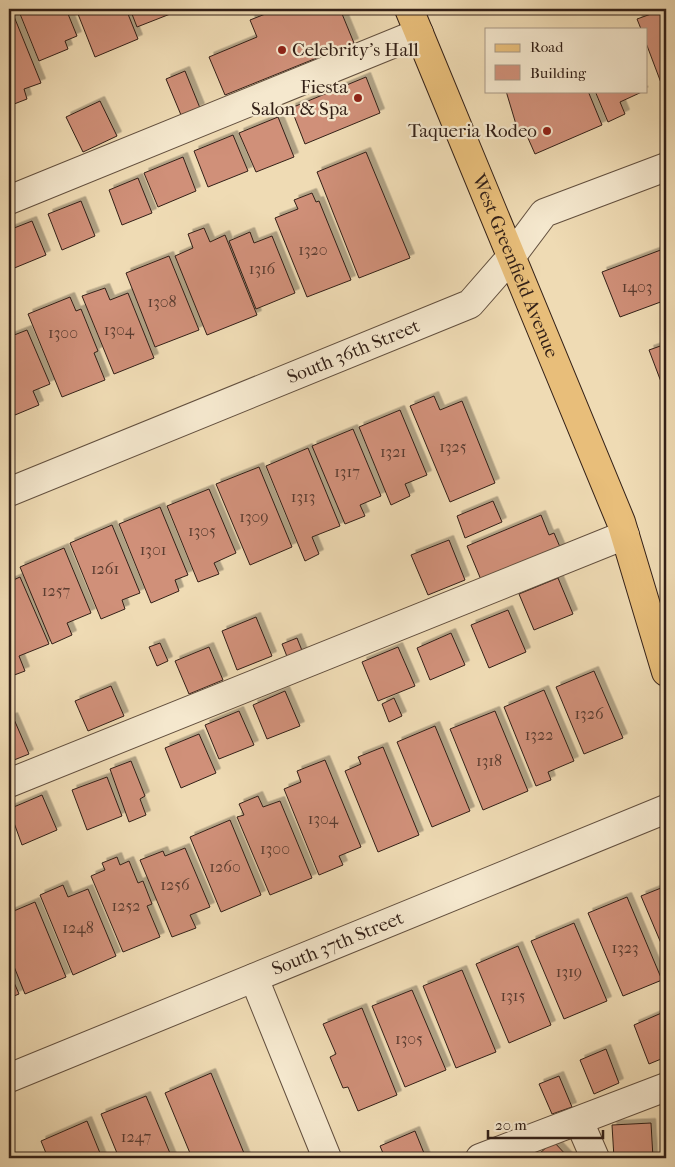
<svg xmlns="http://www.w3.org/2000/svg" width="675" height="1167" viewBox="0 0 675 1167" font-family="'IM FELL French Canon',serif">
  <defs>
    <filter id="shadow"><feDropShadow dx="4.5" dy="-4.5" stdDeviation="0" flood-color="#0004"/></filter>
  </defs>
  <rect width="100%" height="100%" fill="#efdbb4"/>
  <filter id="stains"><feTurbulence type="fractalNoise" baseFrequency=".004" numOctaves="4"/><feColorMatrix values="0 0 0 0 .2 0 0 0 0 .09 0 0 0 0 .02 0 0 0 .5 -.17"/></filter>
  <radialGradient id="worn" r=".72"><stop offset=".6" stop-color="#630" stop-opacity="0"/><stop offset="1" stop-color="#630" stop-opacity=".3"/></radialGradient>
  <!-- building -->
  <g fill="#d09079" stroke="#332017" filter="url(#shadow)">
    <path d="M9,9H11L41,83L24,89L27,99L9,106Z"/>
    <path d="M18,9H66L77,36L65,41L68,49L39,61Z"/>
    <path d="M76,9H126L138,39L95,57Z"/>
    <path d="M130,9H183L137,27Z"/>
    <path d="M278,9H340L354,43L225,95L209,57L257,37L250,20Z"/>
    <path d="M665,9H666V96L646,43V29H641L637,19Z"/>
    <path d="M185,71L200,108L181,115L166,79Z"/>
    <path d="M366,77L380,113L305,144L291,108Z"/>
    <path d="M506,91H588L602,125L535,154L524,129L518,131Z"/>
    <path d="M595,91H644L620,102L625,114L608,122Z"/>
    <path d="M100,101L117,136L83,152L66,117Z"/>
    <path d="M278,117L294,157L256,172L239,133Z"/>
    <path d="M233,135L248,171L208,187L194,151Z"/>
    <path d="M366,152L410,258L359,278L317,172Z"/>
    <path d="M183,157L196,191L158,207L144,173Z"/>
    <path d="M138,178L152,213L122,225L109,190Z"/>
    <path d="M312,193L316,202L319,201L351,280L307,297L275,218L298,209L294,200Z"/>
    <path d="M81,201L95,236L62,250L48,214Z"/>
    <path d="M32,221L46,255L12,269L9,261V230Z"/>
    <path d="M204,228L210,242L225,235L257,315L207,335L175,256L193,248L188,234Z"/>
    <path d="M250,232L254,243L272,236L295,293L256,309L229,241Z"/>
    <path d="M666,248V300L620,317L602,272Z"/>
    <path d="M169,256L199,330L155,347L126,273Z"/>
    <path d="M105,288L110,300L128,293L154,358L114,374L82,296Z"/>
    <path d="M70,297L76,311L81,309L98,351L94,353L105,380L62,397L28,314Z"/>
    <path d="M27,330L50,384L33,391L39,405L15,415L9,400V337Z"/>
    <path d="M666,344V395L649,350Z"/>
    <path d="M434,396L440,410L462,401L495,483L450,502L410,406Z"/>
    <path d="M666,405V417L662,407Z"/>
    <path d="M400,410L427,475L405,484L410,496L391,505L359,427Z"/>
    <path d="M353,429L381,496L360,505L365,516L345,524L312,446Z"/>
    <path d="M308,448L340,526L312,537L319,554L305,561L266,466Z"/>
    <path d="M259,467L292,547L250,565L216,484Z"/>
    <path d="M209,489L236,553L214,563L219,574L198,582L167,506Z"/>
    <path d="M493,501L502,522L465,538L457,516Z"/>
    <path d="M160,507L188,575L175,580L179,591L151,603L119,524Z"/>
    <path d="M541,515L549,535L554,533L563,554L484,587L467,546Z"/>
    <path d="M112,525L140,593L122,600L125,609L101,619L70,543Z"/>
    <path d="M449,540L465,580L428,595L411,555Z"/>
    <path d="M64,548L91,613L67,623L72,635L52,644L20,567Z"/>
    <path d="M20,577L49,644L19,656L25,671L9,677V582Z"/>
    <path d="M558,578L573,614L534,630L519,594Z"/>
    <path d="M508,610L526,652L489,668L471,625Z"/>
    <path d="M256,617L272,656L237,670L222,631Z"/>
    <path d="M451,633L465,665L430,680L417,648Z"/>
    <path d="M297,638L303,653L288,659L282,644Z"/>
    <path d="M160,643L168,661L157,666L149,647Z"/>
    <path d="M209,647L223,680L189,694L175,661Z"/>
    <path d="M398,647L415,686L378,701L362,662Z"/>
    <path d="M594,671L623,738L584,754L556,687Z"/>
    <path d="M111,686L124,716L88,731L75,701Z"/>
    <path d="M544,690L574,761L548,772L551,780L536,786L504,707Z"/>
    <path d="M285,691L300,726L267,739L253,705Z"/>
    <path d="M394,698L402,716L389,722L382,704Z"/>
    <path d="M239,711L254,745L219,759L205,725Z"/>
    <path d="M495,711L528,791L483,810L450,729Z"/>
    <path d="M13,717L29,754L9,762V719Z"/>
    <path d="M435,726L470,811L432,827L397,742Z"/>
    <path d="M199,734L216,773L181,788L165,748Z"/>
    <path d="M383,747L419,835L378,852L345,771L361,764L358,757Z"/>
    <path d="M325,760L361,847L339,856L343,865L319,875L284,789L301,782L297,771Z"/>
    <path d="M131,761L145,796L140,799L146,815L129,822L110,769Z"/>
    <path d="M107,777L122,816L87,830L72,790Z"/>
    <path d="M42,795L57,830L22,845L9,809Z"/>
    <path d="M258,796L263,807L280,801L312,878L270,895L237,817L244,815L239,804Z"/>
    <path d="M230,820L261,895L221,912L190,837Z"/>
    <path d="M185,848L210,907L190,915L196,928L172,937L140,860L163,851L165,856Z"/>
    <path d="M117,857L120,865L129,861L138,883L143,881L152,904L147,906L160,937L123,952L91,876L105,870L102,863Z"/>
    <path d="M63,885L68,897L88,889L116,956L73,975L40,895Z"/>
    <path d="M666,886V955L641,896Z"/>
    <path d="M627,897L662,980L623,996L588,913Z"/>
    <path d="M35,902L66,977L25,994L9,954V926L14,924L9,913Z"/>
    <path d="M574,923L607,1001L564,1019L531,941Z"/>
    <path d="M518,946L551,1025L509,1043L476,964Z"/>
    <path d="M462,970L496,1052L456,1068L423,986Z"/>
    <path d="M9,971L19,994L9,998Z"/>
    <path d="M412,990L446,1070L405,1087L372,1006Z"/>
    <path d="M362,1008L397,1095L358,1111L348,1087L343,1088L330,1057L336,1054L323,1024Z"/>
    <path d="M666,1011V1057L649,1064L634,1025Z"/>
    <path d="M606,1049L619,1083L594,1094L580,1060Z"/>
    <path d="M211,1073L246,1158H192L165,1093Z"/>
    <path d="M559,1076L572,1107L552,1114L539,1084Z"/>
    <path d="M146,1096L172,1158H119L101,1114Z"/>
    <path d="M87,1121L102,1158H48L41,1141Z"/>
    <path d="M651,1123L653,1158H614L612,1125Z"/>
    <path d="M415,1131L426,1158H385L380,1146Z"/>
    <path d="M553,1141L569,1158H535Z"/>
  </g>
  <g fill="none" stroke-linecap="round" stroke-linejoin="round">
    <!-- minor casing -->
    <g stroke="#624f3e" stroke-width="30">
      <g id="minor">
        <path d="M9,200L419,33"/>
        <path id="s1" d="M9,492L470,304L511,257L544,213L666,167"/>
        <path d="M9,783L625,535"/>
        <path d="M254,978L327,1158"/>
        <path id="s2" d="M9,1078L666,809"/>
        <path d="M579,1121L595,1158"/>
        <path d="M480,1158L666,1087"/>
      </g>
    </g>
    <!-- major casing -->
    <g stroke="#332017" stroke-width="30">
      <g id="major">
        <path id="s3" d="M409,9L621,522L666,672"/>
      </g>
    </g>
    <!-- minor -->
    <use href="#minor" stroke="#f5e8ce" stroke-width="28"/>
    <!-- major -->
    <use href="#major" stroke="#e8be7a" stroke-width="28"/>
  </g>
  <!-- markers -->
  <g fill="#8f2418" stroke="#f5e8ce" stroke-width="2">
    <circle cx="282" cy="50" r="5"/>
    <circle cx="358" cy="98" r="5"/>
    <circle cx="547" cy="131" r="5"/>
  </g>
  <g text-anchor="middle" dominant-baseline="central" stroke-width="4.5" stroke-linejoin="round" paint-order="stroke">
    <!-- number labels -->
    <g font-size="16" fill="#5a3c30">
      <text x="313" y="249">1320</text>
      <text x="262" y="268">1316</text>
      <text x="637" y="286">1403</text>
      <text x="162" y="301">1308</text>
      <text x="119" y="329">1304</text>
      <text x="63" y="332">1300</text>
      <text x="453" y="446">1325</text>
      <text x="393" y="451">1321</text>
      <text x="347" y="471">1317</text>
      <text x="303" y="496">1313</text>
      <text x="254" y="516">1309</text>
      <text x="202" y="530">1305</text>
      <text x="153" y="549">1301</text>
      <text x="105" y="568">1261</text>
      <text x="56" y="590">1257</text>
      <text x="589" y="713">1326</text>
      <text x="539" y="734">1322</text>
      <text x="489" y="760">1318</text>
      <text x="323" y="818">1304</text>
      <text x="275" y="848">1300</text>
      <text x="225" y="866">1260</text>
      <text x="175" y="884">1256</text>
      <text x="126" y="905">1252</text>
      <text x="78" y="927">1248</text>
      <text x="625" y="947">1323</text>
      <text x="569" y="971">1319</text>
      <text x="513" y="995">1315</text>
      <text x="409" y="1038">1305</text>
      <text x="136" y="1136">1247</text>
    </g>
    <!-- poi labels -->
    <g font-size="19" fill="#332017" stroke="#f5e8ce" text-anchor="end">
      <text x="292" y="50" text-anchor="start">Celebrity's Hall</text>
      <text x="348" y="87">Fiesta<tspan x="348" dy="22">Salon &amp; Spa</tspan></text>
      <text x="537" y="131">Taqueria Rodeo</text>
    </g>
    <!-- street labels -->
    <g font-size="19" fill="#332017" stroke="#f5e8ce">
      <text stroke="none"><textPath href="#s3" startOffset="278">West Greenfield Avenue</textPath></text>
      <text stroke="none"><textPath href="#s1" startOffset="372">South 36th Street</textPath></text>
      <text stroke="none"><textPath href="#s2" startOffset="355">South 37th Street</textPath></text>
    </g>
  </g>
  <!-- margin -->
  <rect width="675" height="1167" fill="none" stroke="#efdbb4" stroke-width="30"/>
  <rect x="10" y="10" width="655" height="1147" fill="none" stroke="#332017" stroke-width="2.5"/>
  <rect x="15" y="15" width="645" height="1137" fill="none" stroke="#332017"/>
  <!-- legend -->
  <rect x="485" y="28" width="162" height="65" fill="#f5e8ce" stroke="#a79885"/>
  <rect x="495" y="44" width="25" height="8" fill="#e8be7a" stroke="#a79885"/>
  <text x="530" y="52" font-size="15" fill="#332017">Road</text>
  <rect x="495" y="65" width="25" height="15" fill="#d09079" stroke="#a79885"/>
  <text x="530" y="78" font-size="15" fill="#332017">Building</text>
  <!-- scale -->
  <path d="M488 1130v8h115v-8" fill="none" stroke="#332017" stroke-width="2.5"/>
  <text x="495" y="1130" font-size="15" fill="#332017" stroke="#f5e8ce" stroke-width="4" paint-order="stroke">20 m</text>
  <rect width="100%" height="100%" filter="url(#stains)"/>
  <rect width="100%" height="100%" fill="url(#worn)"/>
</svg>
